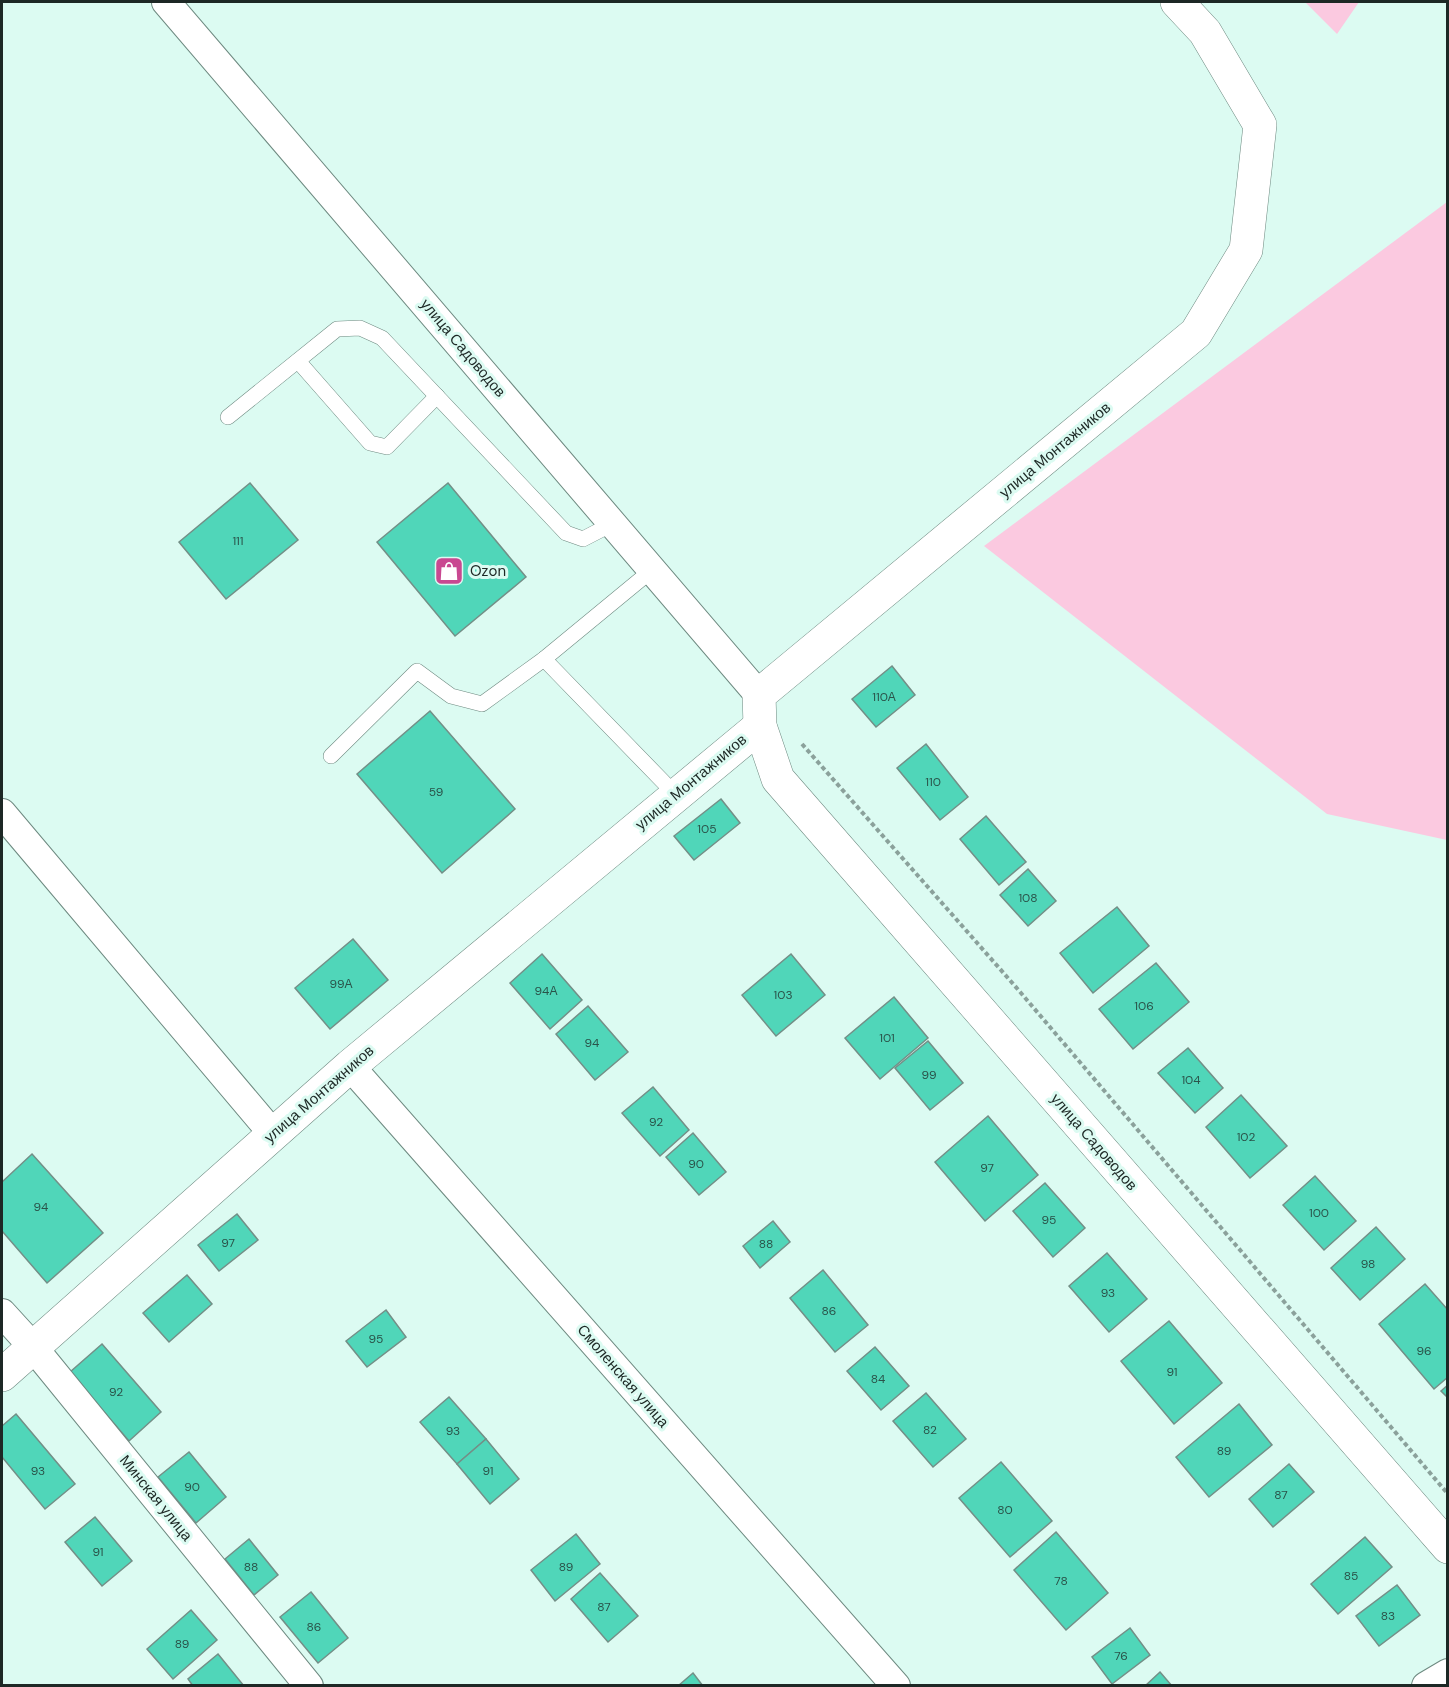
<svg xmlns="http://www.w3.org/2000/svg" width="1449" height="1687" viewBox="0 0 1449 1687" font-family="'DM Sans',sans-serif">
  <rect width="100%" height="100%" fill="#dcfbf2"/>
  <!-- green -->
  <g fill="#fbc9e0">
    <path d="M1305,2H1359L1337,34Z"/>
    <path d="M1447,202V840L1327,814L984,546Z"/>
  </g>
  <!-- building -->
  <g fill="#50d6b9" stroke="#738f87" stroke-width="1.5">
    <path d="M250,483L298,540L226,599L179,542Z"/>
    <path d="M448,483L526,577L455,636L377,542Z"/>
    <path d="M892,666L915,695L876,727L852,699Z"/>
    <path d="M430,711L515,809L442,873L357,774Z"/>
    <path d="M926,744L968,797L940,820L897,768Z"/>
    <path d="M721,799L740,823L694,860L674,836Z"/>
    <path d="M986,816L1026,862L999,885L960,839Z"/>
    <path d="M1028,869L1056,901L1028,926L1000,895Z"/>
    <path d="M1117,907L1149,946L1093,993L1060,953Z"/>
    <path d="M353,939L388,980L330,1029L295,988Z"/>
    <path d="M542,954L582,1000L550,1029L510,983Z"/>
    <path d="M791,954L825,995L776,1036L742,995Z"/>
    <path d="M1156,963L1189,1002L1133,1049L1099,1009Z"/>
    <path d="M894,997L928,1038L880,1079L845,1038Z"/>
    <path d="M588,1006L628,1052L595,1080L556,1034Z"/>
    <path d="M928,1041L963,1083L930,1110L895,1068Z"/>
    <path d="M1188,1048L1223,1088L1195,1113L1158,1073Z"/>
    <path d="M653,1087L689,1130L660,1156L622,1113Z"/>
    <path d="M1241,1095L1287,1146L1250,1178L1206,1127Z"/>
    <path d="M988,1116L1038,1175L985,1221L935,1162Z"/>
    <path d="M693,1133L726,1172L699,1195L666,1157Z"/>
    <path d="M32,1154L103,1233L47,1283L2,1231V1182Z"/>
    <path d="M1315,1176L1356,1221L1324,1250L1283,1205Z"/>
    <path d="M1045,1183L1085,1228L1053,1257L1013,1211Z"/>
    <path d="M237,1214L258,1240L219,1271L198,1245Z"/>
    <path d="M773,1221L790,1242L760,1268L743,1246Z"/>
    <path d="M1376,1227L1405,1259L1360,1300L1331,1268Z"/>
    <path d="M1107,1253L1147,1299L1109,1332L1069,1286Z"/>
    <path d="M823,1270L868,1325L835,1352L790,1298Z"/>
    <path d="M187,1275L212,1304L169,1342L143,1313Z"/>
    <path d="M1425,1284L1448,1310V1377L1434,1389L1379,1324Z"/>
    <path d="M386,1310L406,1337L367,1367L346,1341Z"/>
    <path d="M1169,1321L1222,1383L1174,1424L1121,1361Z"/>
    <path d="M102,1344L161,1412L129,1441L70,1372Z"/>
    <path d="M875,1347L909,1386L881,1410L847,1371Z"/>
    <path d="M1448,1385V1398L1441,1391Z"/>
    <path d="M926,1393L966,1439L933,1467L893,1421Z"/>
    <path d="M449,1397L486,1439L457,1464L420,1422Z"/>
    <path d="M1239,1404L1272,1445L1209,1497L1176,1457Z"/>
    <path d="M16,1414L75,1484L45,1509L2,1457V1426Z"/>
    <path d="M486,1439L519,1479L490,1504L457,1464Z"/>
    <path d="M189,1452L226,1497L196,1523L158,1477Z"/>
    <path d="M1001,1462L1052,1521L1010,1557L959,1498Z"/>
    <path d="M1289,1464L1314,1492L1273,1527L1249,1499Z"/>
    <path d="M95,1517L132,1561L102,1586L65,1542Z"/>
    <path d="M1056,1532L1108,1593L1066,1630L1014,1570Z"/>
    <path d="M576,1534L600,1564L555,1601L531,1570Z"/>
    <path d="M1365,1537L1392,1567L1338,1614L1311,1584Z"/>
    <path d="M249,1539L278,1575L254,1595L225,1559Z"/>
    <path d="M600,1573L638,1616L608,1642L571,1599Z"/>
    <path d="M1397,1585L1420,1615L1379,1646L1356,1616Z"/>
    <path d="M311,1592L348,1638L318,1663L280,1617Z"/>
    <path d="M191,1610L217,1640L173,1679L147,1649Z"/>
    <path d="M1130,1628L1150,1655L1112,1684L1092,1657Z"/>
    <path d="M218,1654L244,1686H193L188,1679Z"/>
    <path d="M1160,1672L1172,1686H1145Z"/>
    <path d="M693,1673L703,1686H678Z"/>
  </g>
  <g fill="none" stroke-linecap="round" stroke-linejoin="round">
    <!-- lane casing -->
    <g stroke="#6e8a81" stroke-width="16">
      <g id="lane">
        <path d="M298,361L370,443L387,447L437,396"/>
        <path d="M228,417L337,329L360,328L382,338L566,533L583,539L612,524"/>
        <path d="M544,659L676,795"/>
        <path d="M331,756L417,671L451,696L482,704L544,659L652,570"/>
      </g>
    </g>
    <!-- street casing -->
    <g stroke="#6e8a81" stroke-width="30">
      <g id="street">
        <path d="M166,2L759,695"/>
        <path d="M2,813L273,1134"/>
        <path d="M350,1066L896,1686"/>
        <path d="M2,1313L33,1347L309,1686"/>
        <path d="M1426,1686L1448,1673"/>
      </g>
    </g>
    <!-- secondary casing -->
    <g stroke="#6e8a81" stroke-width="34">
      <g id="secondary">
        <path d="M1177,2L1205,32L1260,125L1246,250L1196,333L759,695L760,726L778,779L1448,1547"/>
        <path d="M2,1375L350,1066L760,726"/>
      </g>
    </g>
    <!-- path -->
    <path stroke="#8ba19b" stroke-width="4" stroke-dasharray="4.5 3" stroke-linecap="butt" d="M802,744L1015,986L1448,1494"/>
    <!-- lane -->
    <use href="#lane" stroke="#fff" stroke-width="15"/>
    <!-- street -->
    <use href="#street" stroke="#fff" stroke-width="28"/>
    <!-- secondary -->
    <use href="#secondary" stroke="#fff" stroke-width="33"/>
  </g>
  <!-- icons -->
  <defs>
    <g id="shop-square" transform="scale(1.5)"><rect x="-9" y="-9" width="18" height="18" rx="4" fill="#c94891" stroke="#dcfbf2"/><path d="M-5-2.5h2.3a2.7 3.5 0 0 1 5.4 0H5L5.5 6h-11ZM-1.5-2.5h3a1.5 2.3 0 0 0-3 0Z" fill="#fff"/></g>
  </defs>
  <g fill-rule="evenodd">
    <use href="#shop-square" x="449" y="571"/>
  </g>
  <g text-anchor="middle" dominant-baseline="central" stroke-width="6" stroke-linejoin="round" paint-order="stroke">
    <!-- number labels -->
    <g font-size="12" fill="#2a544a">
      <text x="238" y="541">111</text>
      <text x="884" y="697">110А</text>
      <text x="933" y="782">110</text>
      <text x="436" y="792">59</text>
      <text x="707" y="829">105</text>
      <text x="1028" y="898">108</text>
      <text x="341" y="984">99А</text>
      <text x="546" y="991">94А</text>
      <text x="783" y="995">103</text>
      <text x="1144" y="1006">106</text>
      <text x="887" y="1038">101</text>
      <text x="592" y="1043">94</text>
      <text x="929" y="1075">99</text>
      <text x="1191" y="1080">104</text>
      <text x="656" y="1122">92</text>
      <text x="1246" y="1137">102</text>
      <text x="696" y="1164">90</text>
      <text x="987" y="1168">97</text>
      <text x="41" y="1207">94</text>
      <text x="1319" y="1213">100</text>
      <text x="1049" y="1220">95</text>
      <text x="228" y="1243">97</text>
      <text x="766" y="1244">88</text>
      <text x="1368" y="1264">98</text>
      <text x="1108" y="1293">93</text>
      <text x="829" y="1311">86</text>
      <text x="376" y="1339">95</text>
      <text x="1424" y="1351">96</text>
      <text x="1172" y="1372">91</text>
      <text x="878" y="1379">84</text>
      <text x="116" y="1392">92</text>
      <text x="930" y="1430">82</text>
      <text x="453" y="1431">93</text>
      <text x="1224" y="1451">89</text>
      <text x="38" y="1471">93</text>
      <text x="488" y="1471">91</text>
      <text x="192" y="1487">90</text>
      <text x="1281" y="1495">87</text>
      <text x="1005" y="1510">80</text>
      <text x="98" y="1552">91</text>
      <text x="251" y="1567">88</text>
      <text x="566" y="1567">89</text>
      <text x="1351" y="1576">85</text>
      <text x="1061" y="1581">78</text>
      <text x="604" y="1607">87</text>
      <text x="1388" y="1616">83</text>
      <text x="314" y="1627">86</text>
      <text x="182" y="1644">89</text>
      <text x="1121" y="1656">76</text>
    </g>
    <!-- street labels -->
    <g font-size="15" fill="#1d2825" stroke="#dcfbf2">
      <text transform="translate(463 348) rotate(50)">улица Садоводов</text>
      <text transform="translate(1055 450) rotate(-40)">улица Монтажников</text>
      <text transform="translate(691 782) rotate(-40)">улица Монтажников</text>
      <text transform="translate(319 1094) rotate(-41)">улица Монтажников</text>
      <text transform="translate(1094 1142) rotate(49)">улица Садоводов</text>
      <text transform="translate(623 1376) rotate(49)">Смоленская улица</text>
      <text transform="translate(156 1498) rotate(51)">Минская улица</text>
    </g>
    <!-- poi labels -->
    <g font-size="15" fill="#1d2825" stroke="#dcfbf2" text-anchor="start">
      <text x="470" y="571">Ozon</text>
    </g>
  </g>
  <!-- border -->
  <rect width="1449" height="1687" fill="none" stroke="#1d2825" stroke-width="6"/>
</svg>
